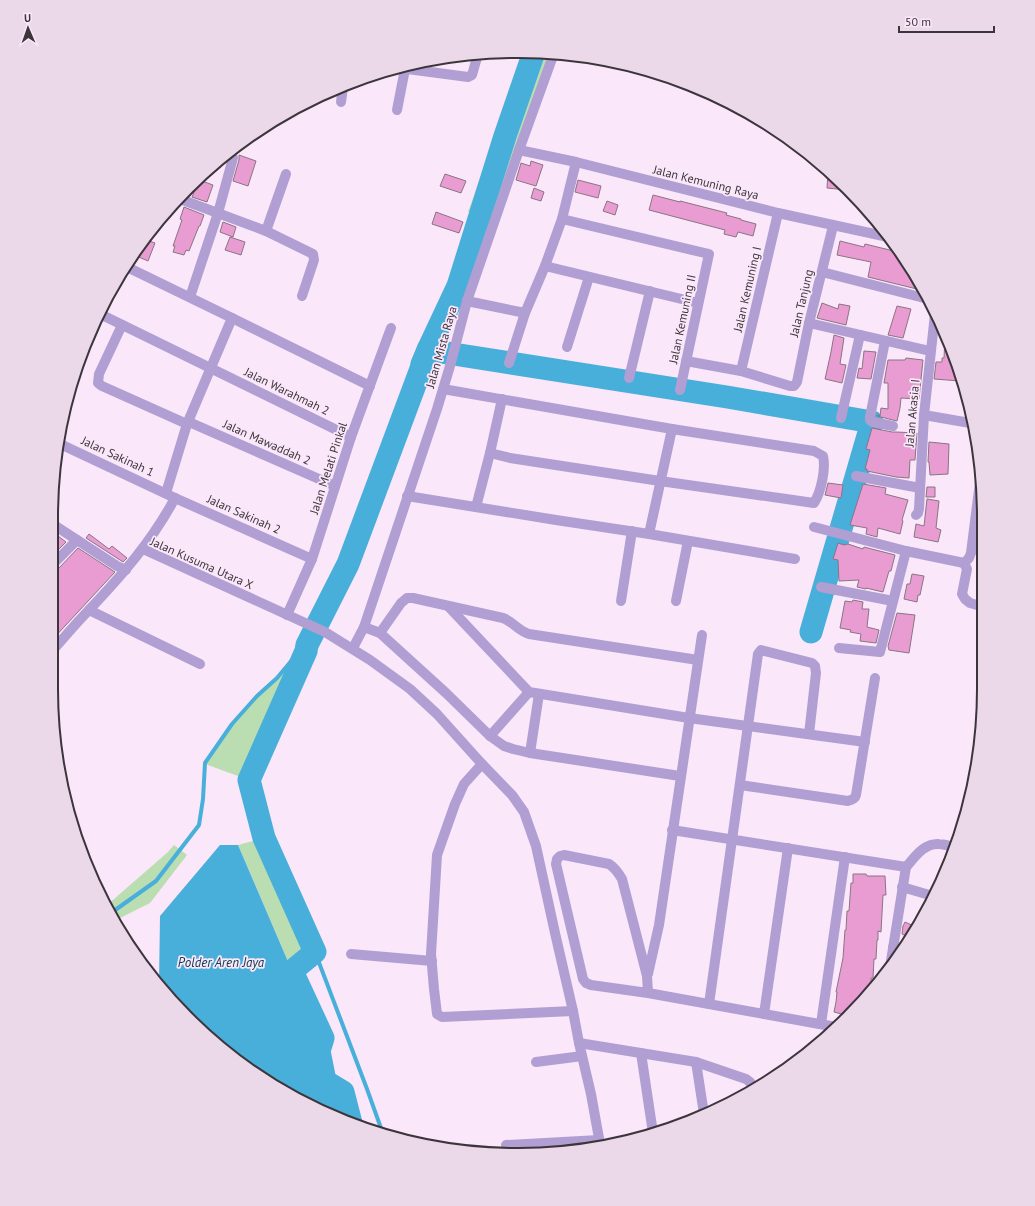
<svg xmlns="http://www.w3.org/2000/svg" width="1035" height="1206" viewBox="0 0 1035 1206" font-family="'PT Sans',sans-serif">
  <rect width="100%" height="100%" fill="#fae7f9"/>
  <!-- green -->
  <g fill="#baddb1">
    <path d="M548,52L554,53L496,218L468,212L496,134L523,53Z"/>
    <path d="M305,627L324,632L306,651L249,780L205,764L232,724L257,696L277,678L302,648Z"/>
    <path d="M264,838L315,952L292,971L238,845Z"/>
    <path d="M174,845L187,855L150,903L116,920L106,906L168,852Z"/>
  </g>
  <!-- water -->
  <path fill="#48afdb" d="M220,845H238L292,971L323,1038L319,1051L325,1081L343,1092L351,1123L339,1120L258,1076L167,996L159,984L160,916Z"/>
  <g fill="none" stroke-linecap="round" stroke-linejoin="round">
    <!-- stream -->
    <path stroke="#48afdb" stroke-width="4" d="M111,913L156,881L199,825L203,799L205,763L232,724L257,696L277,678L302,648L307,645L306,651L249,780L255,805L264,838L315,952L367,1089L382,1131"/>
    <!-- river -->
    <g stroke="#48afdb" stroke-width="23">
      <path d="M422,364L428,350L458,286L505,136L534,52"/>
      <path d="M351,1123L343,1092L325,1081L319,1051L323,1038L292,971L315,952L264,838L249,780L306,651L307,645L348,564L428,350L727,397L872,422L811,632"/>
    </g>
  </g>
  <!-- building -->
  <g fill="#e89cd1" stroke="#897582">
    <path d="M239,155L256,161L248,186L233,181L239,160Z"/>
    <path d="M531,161L543,165L536,186L516,180L521,163L530,166Z"/>
    <path d="M828,172L838,182L847,190L827,188Z"/>
    <path d="M445,174L466,181L461,193L440,186Z"/>
    <path d="M199,180L213,185L207,202L192,197Z"/>
    <path d="M578,180L601,186L598,198L575,192Z"/>
    <path d="M534,188L544,192L541,201L531,198Z"/>
    <path d="M653,195L680,202V201L727,213L726,215L741,219V220L756,224L753,236L738,232L736,237L724,234L725,230L649,210Z"/>
    <path d="M607,201L618,205L615,215L603,211Z"/>
    <path d="M184,207L204,215L200,226H199L189,251L186,250L184,255L173,252L175,246H173L182,220L180,219Z"/>
    <path d="M436,212L463,222L459,233L432,224Z"/>
    <path d="M223,222L236,227L233,237L220,232Z"/>
    <path d="M230,237L245,242L241,255L225,250Z"/>
    <path d="M144,239L155,243L148,261L134,255Z"/>
    <path d="M840,241L864,247L865,244L898,252L921,284L925,291L868,277L871,262L837,255Z"/>
    <path d="M822,303L838,309L839,304L850,306L846,325L817,318Z"/>
    <path d="M897,306L911,309L903,338L888,335Z"/>
    <path d="M834,335L844,338L840,364L846,365L842,383L825,379L831,352Z"/>
    <path d="M945,337L959,367L961,374L960,381L934,379L936,362H942V358H944Z"/>
    <path d="M864,351L876,352L871,379L857,378L859,368L862,369Z"/>
    <path d="M906,358L923,360L919,399L901,398L900,408L897,421L877,416V415L880,416L881,408L888,409V383H884L888,360H905Z"/>
    <path d="M872,428L892,432H896L917,433L915,460H910L909,478L896,477L867,471V469H865L870,450L866,449Z"/>
    <path d="M929,442L949,444L948,474L930,475L929,462H928Z"/>
    <path d="M828,483L843,485L841,498L825,495Z"/>
    <path d="M863,484L886,488L885,494L908,500L902,520L903,521L900,534L878,528L877,537L866,534L867,528L850,525Z"/>
    <path d="M927,487H935V497H926Z"/>
    <path d="M927,499L939,501L936,528L941,530L938,542L914,537L916,524L924,526Z"/>
    <path d="M54,533L66,542L53,555V547Z"/>
    <path d="M89,534L109,549L112,546L127,558L123,562L120,560L86,538Z"/>
    <path d="M838,543L844,545L848,544L863,549L864,547L895,555L891,571H889L883,592L866,588V589L857,587L859,580L839,581L838,560L833,559Z"/>
    <path d="M78,548L115,572L52,640L53,570L58,569Z"/>
    <path d="M912,574L924,576L920,595H918L917,602L904,599L907,584H910Z"/>
    <path d="M853,600L863,602L862,609H869L867,627L879,630L876,643L860,641L861,634L850,632L851,630L840,628L845,601L852,602Z"/>
    <path d="M897,613L915,615L909,653L889,650L888,646Z"/>
    <path d="M853,874H866L867,876H885L886,895H883L881,932L878,931V940H877L876,959H874L873,978H871L872,988L849,1016L834,1012L836,1002L837,992H836L843,958L845,930H846L847,911H849L851,883H853Z"/>
    <path d="M905,922L916,927L910,938L902,934L903,926Z"/>
  </g>
  <g fill="none" stroke-linecap="round" stroke-linejoin="round">
    <!-- minor -->
    <g stroke="#b19fd4" stroke-width="10">
      <path d="M400,68L468,77L472,75L478,54"/>
      <path d="M341,102L343,87"/>
      <path d="M397,110L405,69"/>
      <path d="M519,150L576,162L778,213L888,237"/>
      <path d="M180,199L266,231L313,254L314,260L302,296"/>
      <path d="M562,219L709,254L680,390"/>
      <path d="M156,225L157,223"/>
      <path d="M266,231L286,174"/>
      <path d="M545,266L698,303"/>
      <path d="M127,267L232,318L187,424L166,493"/>
      <path d="M822,272L928,299"/>
      <path d="M190,297L218,213L233,158"/>
      <path d="M467,301L525,313"/>
      <path d="M98,313L351,437"/>
      <path d="M232,318L370,386"/>
      <path d="M809,323L930,351"/>
      <path d="M122,325L99,374L98,383L102,386L187,424"/>
      <path d="M885,341L870,417V420L873,422L893,426"/>
      <path d="M567,347L589,277"/>
      <path d="M686,361L741,371L790,386H794L797,382L809,323L833,226"/>
      <path d="M509,363L525,313L545,266L562,219L576,162"/>
      <path d="M741,371L778,213"/>
      <path d="M629,378L650,291"/>
      <path d="M443,389L672,429L814,451L823,456C826,469 821,492 814,503L660,481L510,458L490,453L476,507"/>
      <path d="M924,415L970,423"/>
      <path d="M841,418L860,335"/>
      <path d="M189,422L335,486"/>
      <path d="M58,443L175,498L312,559"/>
      <path d="M490,453L502,399"/>
      <path d="M856,476L920,488"/>
      <path d="M407,496L556,520L649,534L795,559"/>
      <path d="M916,515L918,513L919,509L924,415L935,314"/>
      <path d="M54,525L117,566L126,570"/>
      <path d="M814,527L906,551L964,563L969,558L971,553L981,474"/>
      <path d="M649,534L672,429"/>
      <path d="M143,549L325,632L370,660L410,689L437,714L482,764L512,795L524,812L536,846L555,933L573,1011L579,1043L591,1094L600,1144"/>
      <path d="M964,563L967,569L962,594L965,599L970,603L984,607"/>
      <path d="M53,564L77,540"/>
      <path d="M821,587L893,601"/>
      <path d="M621,601L632,531"/>
      <path d="M676,601L688,541"/>
      <path d="M448,606L529,692L689,718L865,742"/>
      <path d="M89,610L200,664"/>
      <path d="M287,615L312,559L351,437L391,328"/>
      <path d="M364,627L380,633L446,693L490,736L504,746L513,749L530,753L680,776"/>
      <path d="M380,633L401,603L407,598H413L503,618C513,622 519,631 529,634L698,660"/>
      <path d="M353,648L364,627L437,409L450,366L467,301L519,150L554,53"/>
      <path d="M839,648L880,652L906,551"/>
      <path d="M52,651C65,637 76,623 89,610C123,574 152,541 175,498"/>
      <path d="M490,736L529,692"/>
      <path d="M530,753L539,694"/>
      <path d="M482,764L464,784L455,804L437,855L431,954L434,989L437,1014L442,1017L573,1011"/>
      <path d="M740,785L848,801C852,800 855,799 856,795L875,678"/>
      <path d="M672,830L906,867L890,967"/>
      <path d="M906,867C915,857 924,843 939,844C944,844 949,846 954,847"/>
      <path d="M902,887L933,896"/>
      <path d="M893,947L903,951"/>
      <path d="M351,954L432,961"/>
      <path d="M648,974L659,925L702,635"/>
      <path d="M648,993L647,976L622,879C618,872 615,868 609,864L564,855L560,856L557,859L556,864L583,979L586,983L591,985L648,993L836,1027"/>
      <path d="M709,1004L758,654L761,650L812,663L815,666L816,673L809,734"/>
      <path d="M764,1014L788,848"/>
      <path d="M821,1024L845,857"/>
      <path d="M579,1043L696,1062L746,1079L750,1082L754,1090"/>
      <path d="M641,1053L653,1133"/>
      <path d="M536,1062L582,1056"/>
      <path d="M696,1062L704,1114"/>
      <path d="M506,1145L599,1140"/>
    </g>
  </g>
  <g text-anchor="middle" dominant-baseline="central" stroke-width="3.5" stroke-linejoin="round" paint-order="stroke">
    <!-- street labels -->
    <g font-size="12" fill="#3c353c" stroke="#fae7f9">
      <text transform="translate(706 182) rotate(14)">Jalan Kemuning Raya</text>
      <text transform="translate(747 289) rotate(-77)">Jalan Kemuning I</text>
      <text transform="translate(801 303) rotate(-77)">Jalan Tanjung</text>
      <text transform="translate(682 319) rotate(-78)">Jalan Kemuning II</text>
      <text transform="translate(441 347) rotate(-74)">Jalan Mista Raya</text>
      <text transform="translate(287 391) rotate(26)">Jalan Warahmah 2</text>
      <text transform="translate(912 413) rotate(-85)">Jalan Akasia I</text>
      <text transform="translate(267 442) rotate(24)">Jalan Mawaddah 2</text>
      <text transform="translate(118 456) rotate(25)">Jalan Sakinah 1</text>
      <text transform="translate(328 468) rotate(-72)">Jalan Melati Pinkal</text>
      <text transform="translate(244 514) rotate(24)">Jalan Sakinah 2</text>
      <text transform="translate(202 563) rotate(24)">Jalan Kusuma Utara X</text>
    </g>
    <!-- water labels -->
    <g font-size="13" font-style="italic" fill="#0b394b" stroke="#fae7f9">
      <text x="221" y="962">Polder Aren Jaya</text>
    </g>
  </g>
  <!-- crop -->
  <path d="M0 0H1035V1206H0ZM517 58H518A459 459 0 0 1 977 517V689A459 459 0 0 1 518 1148H517A459 459 0 0 1 58 689V517A459 459 0 0 1 517 58Z" fill="#ebd9ea" fill-rule="evenodd"/>
  <path fill="none" stroke="#3c353c" stroke-width="2" d="M517 58H518A459 459 0 0 1 977 517V689A459 459 0 0 1 518 1148H517A459 459 0 0 1 58 689V517A459 459 0 0 1 517 58Z"/>
  <!-- north arrow -->
  <g transform="translate(28 28) rotate(358)" stroke="#fae7f9" stroke-width="3" paint-order="stroke">
  <path d="M0-3L7 15L0 10L-7 15Z" fill="#3c353c"/>
  <text y="-6" font-size="11" font-weight="bold" text-anchor="middle" fill="#3c353c">U</text>
  </g>
  <!-- scale -->
  <path d="M899 26v6h95v-6" fill="none" stroke="#3c353c" stroke-width="2"/>
  <text x="905" y="26" font-size="12" fill="#3c353c" stroke="#fae7f9" stroke-width="3" paint-order="stroke">50 m</text>
</svg>
